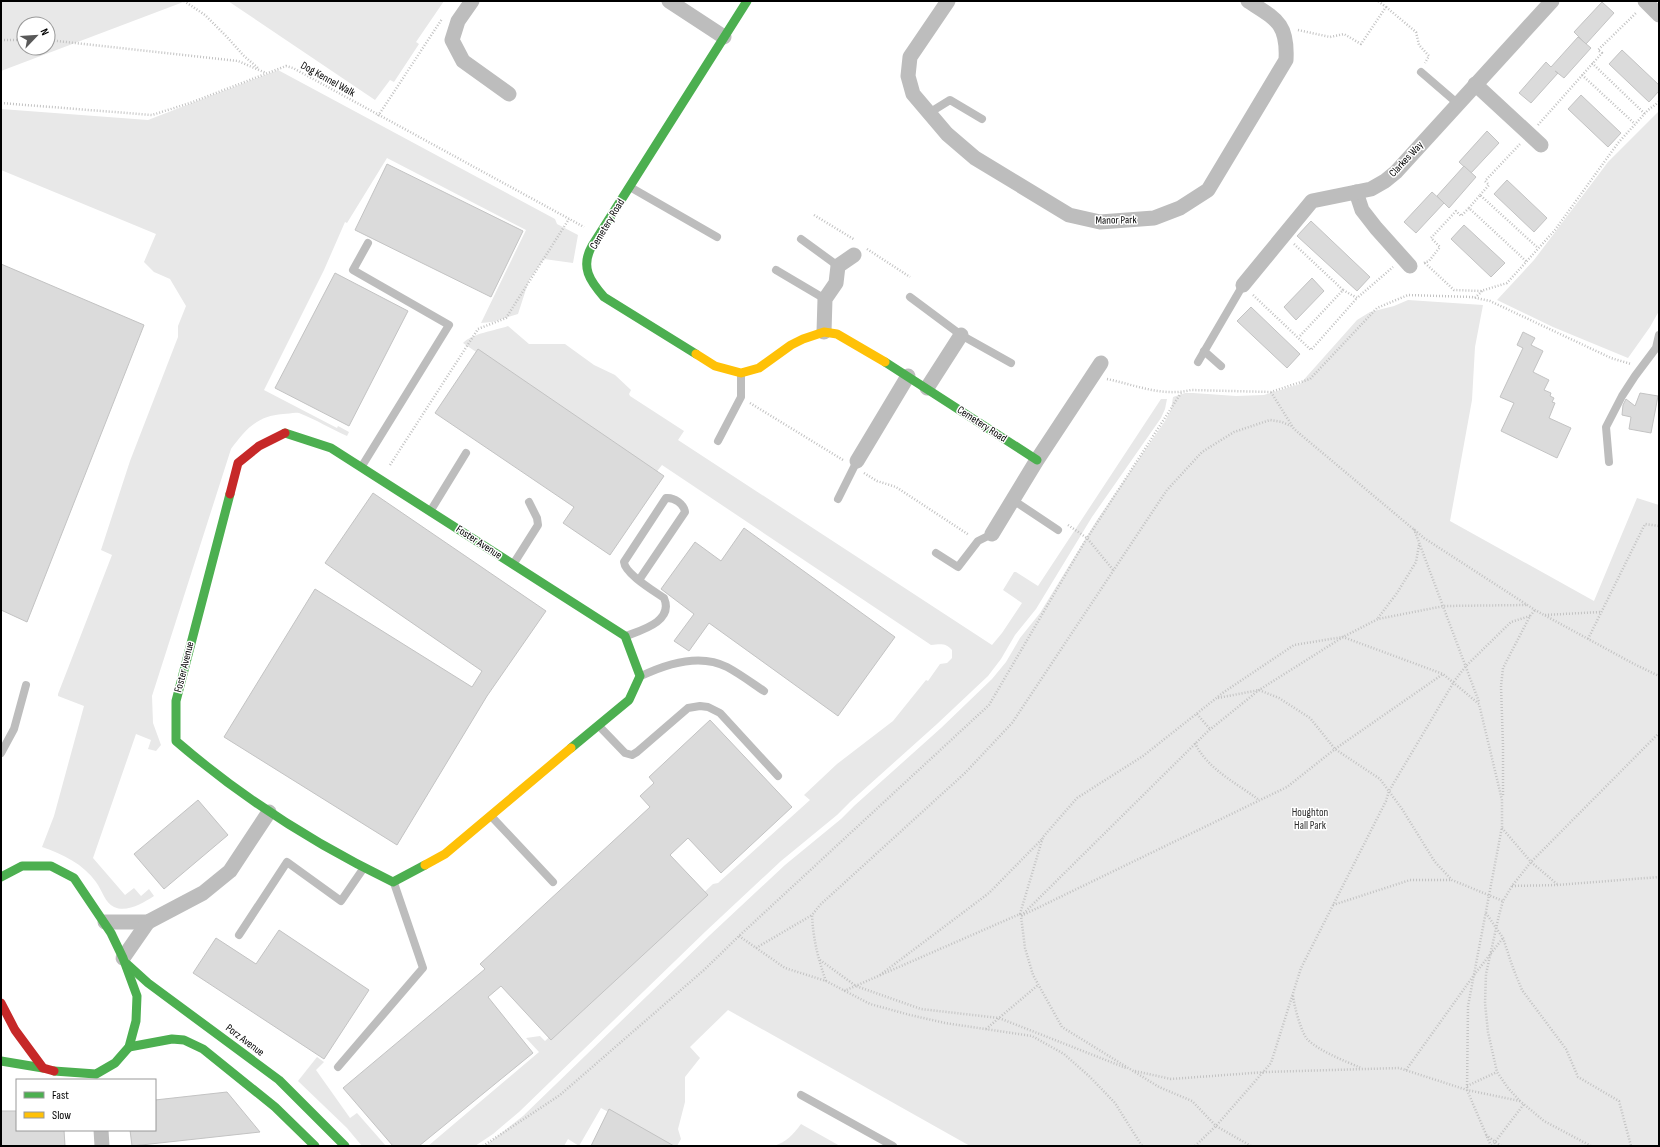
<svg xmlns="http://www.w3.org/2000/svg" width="1660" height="1147" viewBox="0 0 1660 1147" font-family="'Sofia Sans Condensed',sans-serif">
  <rect width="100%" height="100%" fill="#fff"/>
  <!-- green -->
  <g fill="#e8e8e8" fill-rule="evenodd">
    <path d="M1,1H186L1,71ZM24,24H48V48H24Z"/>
    <path d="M228,1H444L416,42L419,44L394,82L390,80L375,100Z"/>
    <path d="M278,70L555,219L557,224L578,235L573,263L544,259L529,280L518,314L492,322L481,323L526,230L387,158L347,223L345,222L324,270L264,390L337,428L338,426L349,432L347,436C331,429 315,419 299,413C293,412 289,414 283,414C257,416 246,429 231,449L152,696L153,723L161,745L156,751L148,749L151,740L136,734L93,858L125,895L134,888L141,896L149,889L154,896C143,903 127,913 114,907C105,903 102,890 96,882C83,864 63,854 42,847L54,816L84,706L58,696V694L112,555L101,550L130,461L178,337V326L186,306L170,279L154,272L144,262L156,234L1,170V109L148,120Z"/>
    <path d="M1659,111V311L1650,327L1628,358L1553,327L1497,300L1534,260L1608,162Z"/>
    <path d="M1408,300L1483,305L1475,347L1472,400L1450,521L1594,601L1637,498L1659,505V1146H970L728,1010L690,1047L700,1058L685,1077V1102L678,1129L681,1139L677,1146H670L601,1108L579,1146L568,1139L564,1146H485L523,1116L710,935L785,865L841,819L854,806L941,728L992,679L1006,662L1020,638L1040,613L1097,520L1165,421L1171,410L1173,397L1185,393H1193L1236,396L1264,395L1300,384L1357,320L1370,312L1394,306Z"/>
    <path d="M508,326L529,344H565L594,365L615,375L631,390L629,394L630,396L684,431L678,440L992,645L1002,633L1022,603L1003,590L1014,572H1016L1038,586L1161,399H1167L1165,409L1161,418L1092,517L1036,609L1015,635L1001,659L988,676L937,724L850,802L837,815L781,861L706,931L519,1112L493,1134L475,1146H428L539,1052L526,1038L540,1036L545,1041L713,884L718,883L810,800L804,795L837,764L893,721L926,680L928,681L940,664L947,663L952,658V650C946,643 941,644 931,645L662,465L655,474L463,343C473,333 494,331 508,326Z"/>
    <path d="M317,1057L324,1062L316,1070L350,1118L357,1113L386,1146H362L347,1128L298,1081Z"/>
    <path d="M801,1124L840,1146H774C786,1142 793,1135 801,1124Z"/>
  </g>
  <!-- building -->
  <g fill="#dbdbdb" stroke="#c3c3c3">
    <path d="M1602,2L1614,13L1586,44L1574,32Z"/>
    <path d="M1578,37L1591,48L1564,78L1555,71L1558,73L1531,103L1519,93L1546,62L1551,67Z"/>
    <path d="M1622,50L1659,85V91L1649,102L1609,64Z"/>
    <path d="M1581,95L1621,133L1608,147L1568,109Z"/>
    <path d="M1487,131L1499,143L1471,173L1459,162Z"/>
    <path d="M387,164L523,231L491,297L355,230Z"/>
    <path d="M1464,166L1476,177L1449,208L1437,196Z"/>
    <path d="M1507,180L1547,218L1534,232L1494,194Z"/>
    <path d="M1432,192L1444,203L1416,233L1404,222Z"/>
    <path d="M1311,221L1370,277L1357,291L1297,236Z"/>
    <path d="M1464,225L1505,263L1491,277L1451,239Z"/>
    <path d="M1,264L144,325L27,622L1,610Z"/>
    <path d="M335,273L408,311L349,426L275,388Z"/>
    <path d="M1312,278L1324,291L1296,320L1284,307Z"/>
    <path d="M1251,307L1300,354L1287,368L1237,321Z"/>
    <path d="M1523,332L1535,338L1531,345L1543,351L1533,372L1549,380L1544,390L1551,393L1550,396L1554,398L1552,402L1555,403L1549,418L1571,428L1557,458L1501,431L1514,403L1500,397L1523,348L1517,345Z"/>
    <path d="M478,349L664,476L610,555L563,523L574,507L435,413Z"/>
    <path d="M1640,393L1658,396L1651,433L1629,429L1631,417L1622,415L1623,405L1626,399L1635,406Z"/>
    <path d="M373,493L546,611L487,696L397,845L224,737L315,589L472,687L482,671L325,563Z"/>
    <path d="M744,528L895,637L838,716L709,623L689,651L674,641L694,614L661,589L695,542L721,561Z"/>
    <path d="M710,720L792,807L721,873L688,838L670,855L708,895L551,1040L501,986L488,997L533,1053L419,1146H393L343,1088L485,969L480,964L650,807L640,796L654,783L649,777Z"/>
    <path d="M198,800L228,835L164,889L134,854Z"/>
    <path d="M279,930L369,990L324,1059L193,973L216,938L256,964Z"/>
    <path d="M227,1092L260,1132L132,1146L130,1130H155V1100Z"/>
    <path d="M609,1109L674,1146H591Z"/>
    <path d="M1,1111H17V1130H64L65,1146H1Z"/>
  </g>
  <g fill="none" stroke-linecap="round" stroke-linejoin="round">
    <!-- path -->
    <g stroke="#c2c2c2" stroke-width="2.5" stroke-dasharray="1 2" stroke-linecap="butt">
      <path d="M184,1L205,15L227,37L243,55L259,69"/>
      <path d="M1386,7L1416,32L1419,45L1429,56L1425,63"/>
      <path d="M1298,30L1330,37L1344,34L1361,44L1386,7L1378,1"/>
      <path d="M1,40H24"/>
      <path d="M48,40L238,61L266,73"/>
      <path d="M1592,63L1645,114"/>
      <path d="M1582,75L1635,124"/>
      <path d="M1,103L152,115L190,103L286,66L293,68L584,227"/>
      <path d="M378,116L442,19"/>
      <path d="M1538,125L1602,53L1598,50L1636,13"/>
      <path d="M1480,195L1489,185L1485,181L1520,144"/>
      <path d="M1469,208L1480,195L1538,248"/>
      <path d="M814,215L855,240"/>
      <path d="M1294,244L1343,290L1299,337"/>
      <path d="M867,249L910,277"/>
      <path d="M1424,263L1429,261L1440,247L1431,238L1456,211L1461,216L1469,208L1527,262"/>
      <path d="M1425,263L1454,290L1481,291L1507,283L1555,230L1618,143L1648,110L1659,102"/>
      <path d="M1343,290L1357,298L1393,267"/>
      <path d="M1253,295L1311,350L1357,298"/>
      <path d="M1475,298L1483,290"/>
      <path d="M1107,379C1135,385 1163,397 1191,390L1271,392L1310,379L1377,308L1408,295L1472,297L1490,301L1611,358L1631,364"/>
      <path d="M1271,392L1294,429L1424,538L1535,610L1634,664L1659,676"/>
      <path d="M750,403L843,460"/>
      <path d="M390,465L478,329L506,318L569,219"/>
      <path d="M864,473L877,481L896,487L969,535"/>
      <path d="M1068,525L1087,538L1114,571"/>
      <path d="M1414,529L1479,702"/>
      <path d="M1545,615L1600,612"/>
      <path d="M1378,618L1397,593L1416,562L1419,545"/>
      <path d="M1588,639L1645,524L1659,526"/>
      <path d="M1218,698L1259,690L1279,698L1310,718L1335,749L1380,779L1402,809L1435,862L1452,880L1503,901"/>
      <path d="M1197,714L1210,729"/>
      <path d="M1195,743C1207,769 1238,784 1259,800"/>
      <path d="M1503,795V746L1501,686L1503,668L1530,616L1535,610"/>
      <path d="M1502,828L1531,862L1557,884"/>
      <path d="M1512,886L1557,885L1659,877"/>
      <path d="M1333,905L1410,880H1452"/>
      <path d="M1486,913L1503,938L1513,968L1522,990L1566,1049L1578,1077L1619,1101L1631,1146"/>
      <path d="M1020,914L1043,837L1077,798L1143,756L1224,692L1294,645L1343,637L1443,674"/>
      <path d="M739,936L785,968L826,981L870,1004L910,1015L945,1023L1032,1036L1064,1054L1090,1077L1115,1103L1142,1146"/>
      <path d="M756,948L812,915"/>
      <path d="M820,960L856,986L921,1009L999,1018L1126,1068"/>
      <path d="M880,975L989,893L1043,838"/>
      <path d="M826,981C818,959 813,938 812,915L820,905L965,773L1012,723L1167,490L1202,452L1234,432L1270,420L1282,422L1291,426"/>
      <path d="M844,991L1020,914L1021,916L1207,732L1259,690L1343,637L1378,619L1444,606L1527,605"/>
      <path d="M1293,996C1294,1005 1301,1033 1308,1040C1321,1052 1345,1061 1361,1068"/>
      <path d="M986,1029L1038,985"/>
      <path d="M1406,1070L1474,975L1503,938"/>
      <path d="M1135,1071L1171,1079L1266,1072L1399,1068L1467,1090L1520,1101"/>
      <path d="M1467,1086L1497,1072"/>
      <path d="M1486,1135L1501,1146"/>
      <path d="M483,1146L560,1095L704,970L739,936L989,705L1084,543L1181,393"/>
      <path d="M1195,1146L1216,1126L1271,1063L1301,968L1386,801L1389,791L1455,680L1466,666L1511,622L1530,616"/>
      <path d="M1251,1146L1216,1126L1192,1101L1159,1087L1062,1027L1033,975L1025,948L1021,916L1287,787L1335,749L1443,674L1479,704L1502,800"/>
      <path d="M1491,1146L1467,1090L1468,1006L1502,827V800"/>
      <path d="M1492,1146L1524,1104"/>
      <path d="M1591,1146L1544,1121L1520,1101L1508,1088L1497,1072L1488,1032L1485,1003L1486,974L1499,915L1503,901L1512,886L1531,862L1659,733"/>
    </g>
    <!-- lane -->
    <g stroke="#bdbdbd" stroke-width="8">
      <path d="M1421,72L1457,103"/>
      <path d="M929,113L950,100L982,119"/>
      <path d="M630,187L717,237"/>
      <path d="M801,239L838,266"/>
      <path d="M776,270L825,299"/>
      <path d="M910,297L961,335L1011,363"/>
      <path d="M1204,351L1221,366"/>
      <path d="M1198,362L1243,285"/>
      <path d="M718,441L741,397V374"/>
      <path d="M1609,462L1606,427L1622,396L1635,376L1656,348L1659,335"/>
      <path d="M362,466L449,325L353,270L368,243"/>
      <path d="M838,499L857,461"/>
      <path d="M1013,500L1058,530"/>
      <path d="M431,510L466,453"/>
      <path d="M936,553L958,567L978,541L992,534"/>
      <path d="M514,563L538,525L537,518L529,502"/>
      <path d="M626,636C642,630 674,621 664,598C654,591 625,574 624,562L664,501L666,498C674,497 684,504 685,512L639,580"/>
      <path d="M641,676C666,664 700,653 727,667C740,674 752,683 764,691"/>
      <path d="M599,726L625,753L632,755L637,752L688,708L700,706L708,707L720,713L778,776"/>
      <path d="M1,753L14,729L26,685"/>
      <path d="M491,816L553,882"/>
      <path d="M239,935L287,862L341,901L363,869"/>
      <path d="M338,1067L423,968L394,883"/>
      <path d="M801,1095L893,1146"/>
    </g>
    <!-- street -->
    <g stroke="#bdbdbd" stroke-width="15">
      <path d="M472,1L458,21L452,40L463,61L509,94"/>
      <path d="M669,1L724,37"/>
      <path d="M948,1L910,57L908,76L913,94L947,134L975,158L1069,215L1100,222L1154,218L1180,208L1208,190L1286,60C1288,23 1276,19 1248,1"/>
      <path d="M1645,1L1659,15"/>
      <path d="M1475,84L1541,145"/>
      <path d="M1356,192L1362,210L1376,228L1410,266"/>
      <path d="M1243,285L1312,201L1371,189L1385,181L1396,172L1552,1"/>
      <path d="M824,332L825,299L836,283L838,266L854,255"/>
      <path d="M927,388L961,335"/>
      <path d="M857,461L908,376"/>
      <path d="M992,534L1037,460L1101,363"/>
      <path d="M105,922H148L203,893L230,871L269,812"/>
      <path d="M123,958L148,922"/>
      <path d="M101,1130L102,1146"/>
    </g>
    <!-- fast -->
    <g stroke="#4caf50" stroke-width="9">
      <path d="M696,354L604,297C590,281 580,267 592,246L747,1"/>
      <path d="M885,362L1037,460"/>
      <path d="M285,433L331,448L625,636L640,676L629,700L571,748"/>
      <path d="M230,494L176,701V741C241,797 316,845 393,882L425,865"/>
      <path d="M1,877L22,866H51L74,878L111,933L123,958L137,996L136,1021L129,1047L115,1063L96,1074L54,1071"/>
      <path d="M127,964L148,983L279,1080L345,1146"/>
      <path d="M129,1047L172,1039L184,1040L203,1049L275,1107L315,1146"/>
      <path d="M1,1061L43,1068"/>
    </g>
    <!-- slow -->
    <g stroke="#ffc107" stroke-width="9">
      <path d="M696,354L715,366L741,373L759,368L791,345L803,339L824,332L837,334L885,362"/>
      <path d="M425,865L445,854L571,748"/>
    </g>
    <!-- jam -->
    <g stroke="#c62828" stroke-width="9">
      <path d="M230,494L238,463L259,446L285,433"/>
      <path d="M1,1003L15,1030L43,1068L54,1071"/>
    </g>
  </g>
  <g text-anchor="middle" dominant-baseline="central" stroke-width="3" stroke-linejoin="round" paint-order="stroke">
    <!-- street labels -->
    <g font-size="11" fill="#000" stroke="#fff">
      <text transform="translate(328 79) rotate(29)">Dog Kennel Walk</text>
      <text transform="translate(1406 159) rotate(-47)">Clarkes Way</text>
      <text transform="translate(1116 220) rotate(-1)">Manor Park</text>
      <text transform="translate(607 224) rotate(-59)">Cemetery Road</text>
      <text transform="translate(982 424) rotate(33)">Cemetery Road</text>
      <text transform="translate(479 542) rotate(33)">Foster Avenue</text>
      <text transform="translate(184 667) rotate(-76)">Foster Avenue</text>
      <text transform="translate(245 1040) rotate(37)">Porz Avenue</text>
    </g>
    <!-- park labels -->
    <g font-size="11" fill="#2c2c2c" stroke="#fff">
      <text x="1310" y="812">Houghton<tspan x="1310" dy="13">Hall Park</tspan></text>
    </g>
  </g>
  <!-- border -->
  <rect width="1660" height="1147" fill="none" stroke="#000000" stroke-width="4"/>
  <!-- legend -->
  <rect x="16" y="1079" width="140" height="52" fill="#ffffff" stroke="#999999"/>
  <rect x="24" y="1092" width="20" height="6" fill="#4caf50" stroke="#999999"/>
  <text x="52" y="1099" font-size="12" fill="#000000">Fast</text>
  <rect x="24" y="1112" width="20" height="6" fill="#ffc107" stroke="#999999"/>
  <text x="52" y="1119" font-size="12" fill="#000000">Slow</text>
  <!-- north arrow -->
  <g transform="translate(36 36) rotate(65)"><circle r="19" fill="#ffffff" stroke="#999999"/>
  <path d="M0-3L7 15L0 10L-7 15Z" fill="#595959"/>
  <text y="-6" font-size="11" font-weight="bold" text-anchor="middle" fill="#000000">N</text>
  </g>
</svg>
